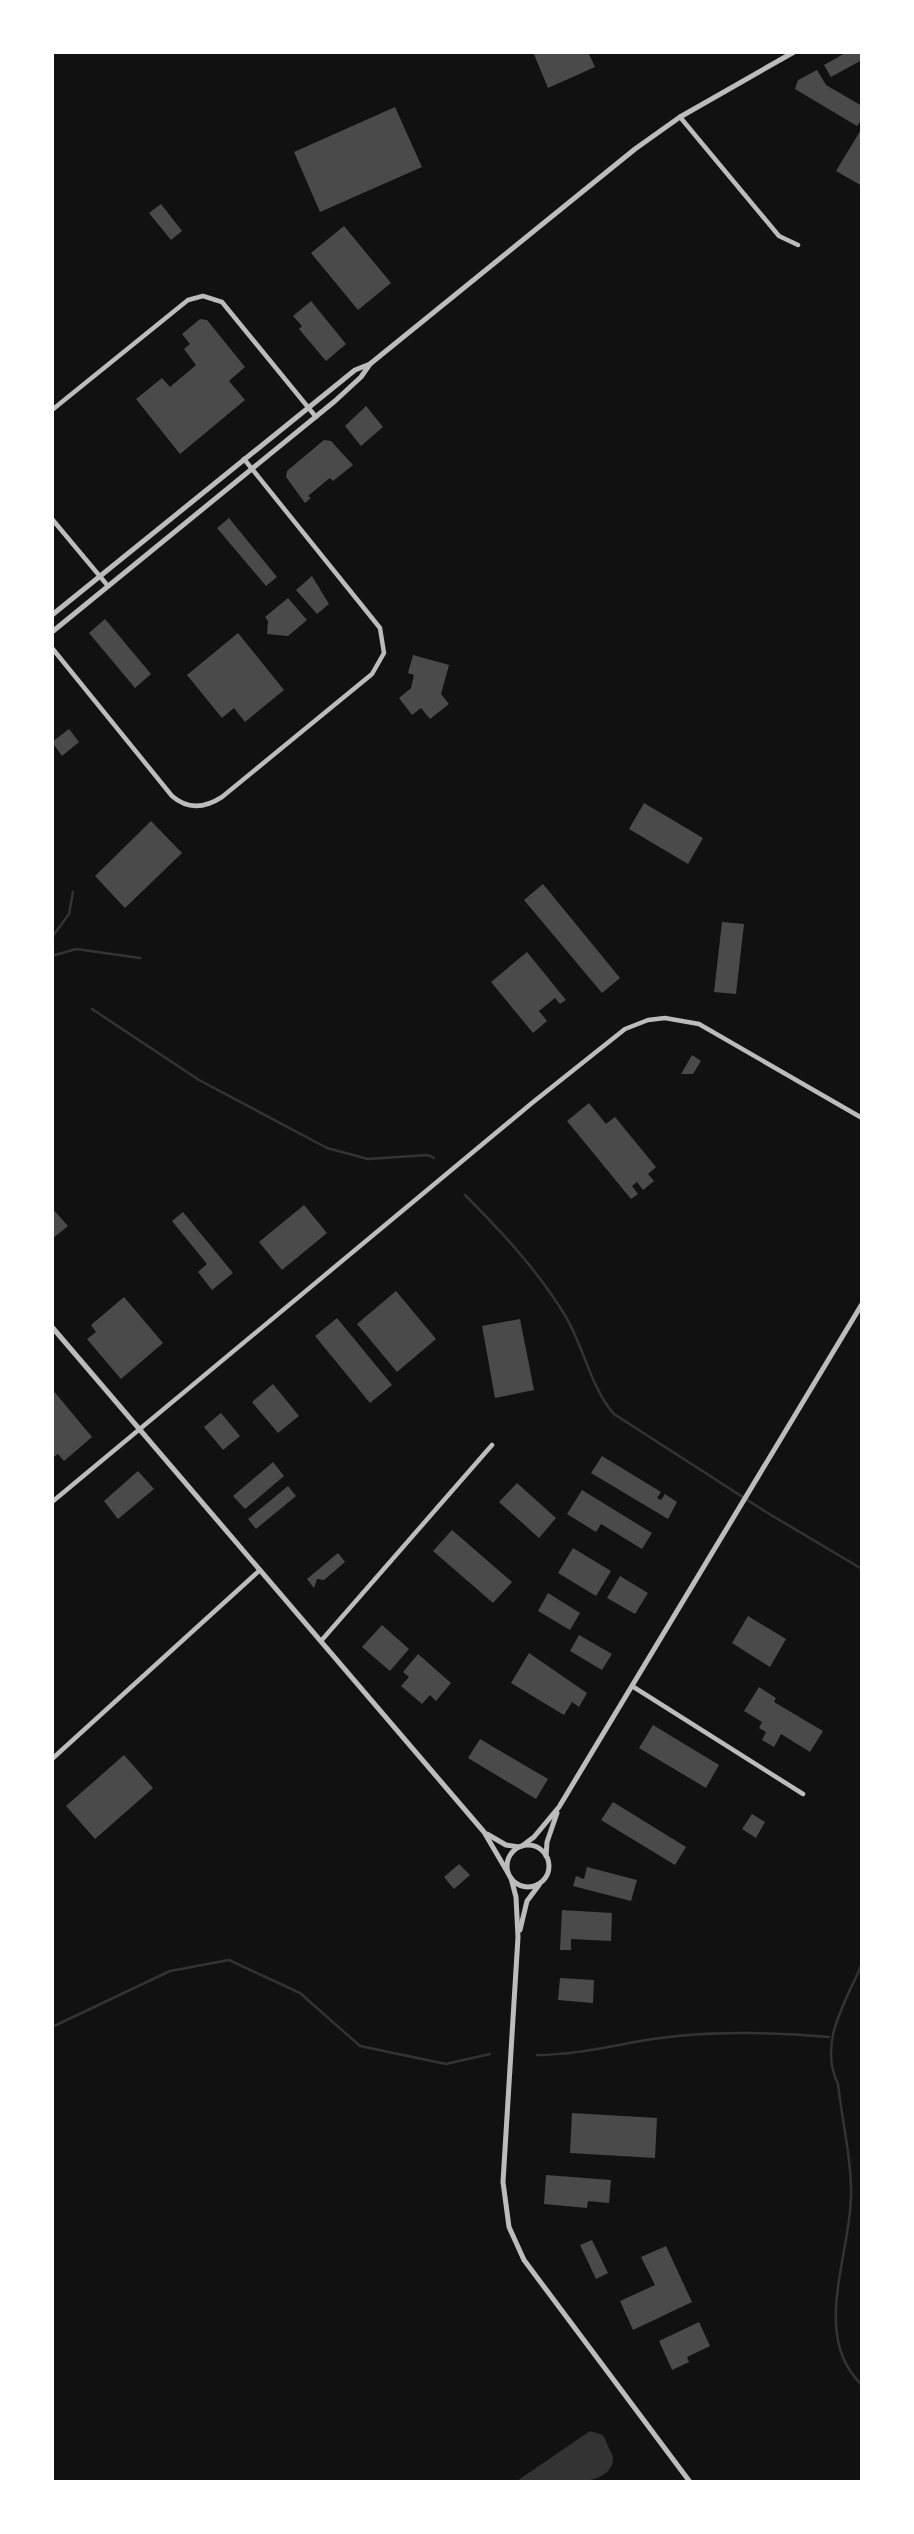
<svg xmlns="http://www.w3.org/2000/svg" width="914" height="2534" viewBox="0 0 914 2534" font-family="Quicksand,sans-serif">
  <rect width="100%" height="100%" fill="#111"/>
  <!-- water -->
  <path fill="#333" d="M590,2431L603,2435L613,2457C615,2492 540,2482 517,2481Z"/>
  <g fill="none" stroke-linecap="round" stroke-linejoin="round">
    <!-- stream -->
    <g stroke="#333" stroke-width="2.5">
      <path d="M52,937L69,914L73,892"/>
      <path d="M52,956L76,949L140,958"/>
      <path d="M92,1009L199,1080L327,1148L368,1159L428,1155L434,1158"/>
      <path d="M465,1195C502,1232 539,1272 566,1317C584,1348 591,1388 614,1414L766,1512L862,1569"/>
      <path d="M862,1964C845,2003 818,2043 838,2084C842,2121 852,2161 851,2197C850,2256 811,2337 862,2385"/>
      <path d="M52,2027L170,1971L229,1960L300,1993L360,2046L446,2064L490,2054"/>
      <path d="M537,2055C577,2055 614,2045 653,2039C711,2030 771,2032 829,2037"/>
    </g>
  </g>
  <!-- building -->
  <g fill="#4a4a4a">
    <path d="M533,52H588L595,67L548,88Z"/>
    <path d="M847,52H862V60L831,77L824,65Z"/>
    <path d="M817,70L826,85L862,106V119L857,126L795,89L798,80Z"/>
    <path d="M395,107L422,167L320,212L294,152Z"/>
    <path d="M862,128V186L836,171Z"/>
    <path d="M161,204L182,231L171,240L149,213Z"/>
    <path d="M344,226L391,283L358,310L311,253Z"/>
    <path d="M311,301L346,344L326,361L299,329L302,326L293,316Z"/>
    <path d="M200,319L207,320L245,367L229,381L245,400L180,454L136,399L162,378L170,387L196,365L184,349L190,344L182,334Z"/>
    <path d="M366,406L383,427L361,446L345,426Z"/>
    <path d="M324,440L331,441L353,465L333,481L330,478L326,481L308,496L311,498L305,503L286,477L287,471Z"/>
    <path d="M229,518L277,577L266,586L217,528Z"/>
    <path d="M312,576L329,604L317,614L296,590Z"/>
    <path d="M288,598L307,620L288,636L267,634L268,621L265,617Z"/>
    <path d="M105,619L151,674L135,688L89,633Z"/>
    <path d="M238,633L284,690L245,722L234,708L222,718L187,675Z"/>
    <path d="M413,655L449,665L441,694L449,704L430,719L421,708L412,715L399,698L411,688L414,675L408,673Z"/>
    <path d="M69,729L79,742L62,756L52,742Z"/>
    <path d="M644,803L703,838L688,864L629,829Z"/>
    <path d="M151,821L182,853L125,908L95,876Z"/>
    <path d="M543,884L620,978L602,993L524,900Z"/>
    <path d="M722,922L744,924L736,994L714,992Z"/>
    <path d="M527,952L566,1000L560,1004L555,998L539,1011L547,1021L533,1033L491,982Z"/>
    <path d="M692,1055L701,1061L693,1074H681Z"/>
    <path d="M589,1103L606,1124L615,1117L656,1167L648,1174L654,1181L643,1190L637,1182L632,1186L638,1194L631,1199L567,1121Z"/>
    <path d="M304,1205L327,1233L282,1270L259,1242Z"/>
    <path d="M52,1208L68,1226L52,1239Z"/>
    <path d="M183,1212L233,1273L212,1290L198,1272L207,1264L172,1221Z"/>
    <path d="M396,1291L436,1339L397,1372L357,1324Z"/>
    <path d="M124,1297L163,1343L121,1379L87,1339L96,1332L91,1325Z"/>
    <path d="M337,1318L392,1385L370,1403L315,1336Z"/>
    <path d="M520,1319L534,1390L495,1398L482,1326Z"/>
    <path d="M273,1384L299,1416L278,1433L252,1402Z"/>
    <path d="M52,1389L92,1437L64,1461L58,1454L52,1458Z"/>
    <path d="M221,1413L240,1436L223,1450L204,1427Z"/>
    <path d="M602,1456L661,1492L657,1498L661,1500L665,1494L677,1502L668,1519L591,1473Z"/>
    <path d="M273,1462L284,1476L245,1509L233,1496Z"/>
    <path d="M138,1471L154,1489L118,1519L104,1501Z"/>
    <path d="M517,1483L556,1518L539,1538L499,1502Z"/>
    <path d="M288,1486L296,1496L256,1529L248,1519Z"/>
    <path d="M582,1490L652,1533L642,1549L601,1524L596,1532L567,1514Z"/>
    <path d="M452,1530L512,1582L493,1603L433,1551Z"/>
    <path d="M573,1548L611,1571L596,1596L558,1573Z"/>
    <path d="M338,1553L345,1562L324,1580L317,1579L314,1588L307,1579Z"/>
    <path d="M620,1576L648,1593L635,1614L607,1598Z"/>
    <path d="M548,1593L580,1613L570,1630L538,1611Z"/>
    <path d="M748,1616L786,1639L770,1667L732,1643Z"/>
    <path d="M382,1625L409,1649L390,1671L362,1647Z"/>
    <path d="M579,1635L612,1654L602,1670L570,1651Z"/>
    <path d="M529,1653L587,1693L579,1707L572,1702L564,1715L511,1683Z"/>
    <path d="M418,1654L451,1683L436,1701L430,1695L422,1704L401,1686L409,1677L403,1672Z"/>
    <path d="M759,1687L776,1698L774,1702L823,1731L810,1752L781,1734L774,1747L762,1740L766,1732L759,1728L762,1722L744,1711Z"/>
    <path d="M653,1725L719,1765L706,1788L639,1748Z"/>
    <path d="M480,1739L548,1779L536,1799L468,1758Z"/>
    <path d="M124,1755L153,1788L95,1839L66,1806Z"/>
    <path d="M613,1802L686,1847L675,1865L601,1820Z"/>
    <path d="M752,1814L765,1822L756,1838L742,1829Z"/>
    <path d="M459,1864L470,1875L454,1889L444,1877Z"/>
    <path d="M587,1867L637,1880L631,1901L573,1886L576,1876L584,1879Z"/>
    <path d="M562,1910L612,1913L611,1941L571,1939V1950H560Z"/>
    <path d="M560,1978L594,1980L593,2003L558,2000Z"/>
    <path d="M572,2113L657,2118L655,2158L570,2153Z"/>
    <path d="M546,2175L611,2180L609,2203L588,2201L587,2208L544,2204Z"/>
    <path d="M592,2240L608,2273L596,2279L580,2245Z"/>
    <path d="M666,2246L692,2302L633,2330L620,2301L655,2285L641,2257Z"/>
    <path d="M699,2322L710,2346L687,2357L689,2362L672,2370L659,2341Z"/>
  </g>
  <g fill="none" stroke-linecap="round" stroke-linejoin="round">
    <!-- minor -->
    <g stroke="#bcbcbc" stroke-width="4.5">
      <path d="M680,117L779,236L798,245"/>
      <path d="M52,410L188,300L203,296L222,302L316,417"/>
      <path d="M52,519L108,586"/>
      <path d="M52,648L172,796C188,810 205,808 222,797L372,674L384,653L380,628L244,459"/>
      <path d="M52,1502L532,1103L625,1029L648,1020L665,1018L699,1024L862,1118"/>
      <path d="M321,1641L492,1445"/>
      <path d="M632,1686L803,1794"/>
      <path d="M52,1759L260,1570"/>
    </g>
    <!-- tertiary -->
    <g stroke="#bcbcbc" stroke-width="5">
      <path d="M52,615L355,370L370,364"/>
      <path d="M52,632L335,401L361,377L370,364L635,149L680,117L794,52"/>
      <path d="M52,1327L484,1832L508,1873"/>
      <path d="M487,1834L506,1845L519,1847"/>
      <circle cx="528" cy="1866" r="21"/>
      <path d="M522,1846L534,1837L559,1807L862,1304"/>
      <path d="M546,1856L547,1842L557,1813"/>
      <path d="M511,1878L516,1897L518,1937L503,2182L509,2227L524,2260L690,2482"/>
      <path d="M520,1930L527,1901L539,1885"/>
    </g>
  </g>
  <!-- border -->
  <rect width="914" height="2534" fill="none" stroke="#ffffff" stroke-width="108"/>
</svg>
